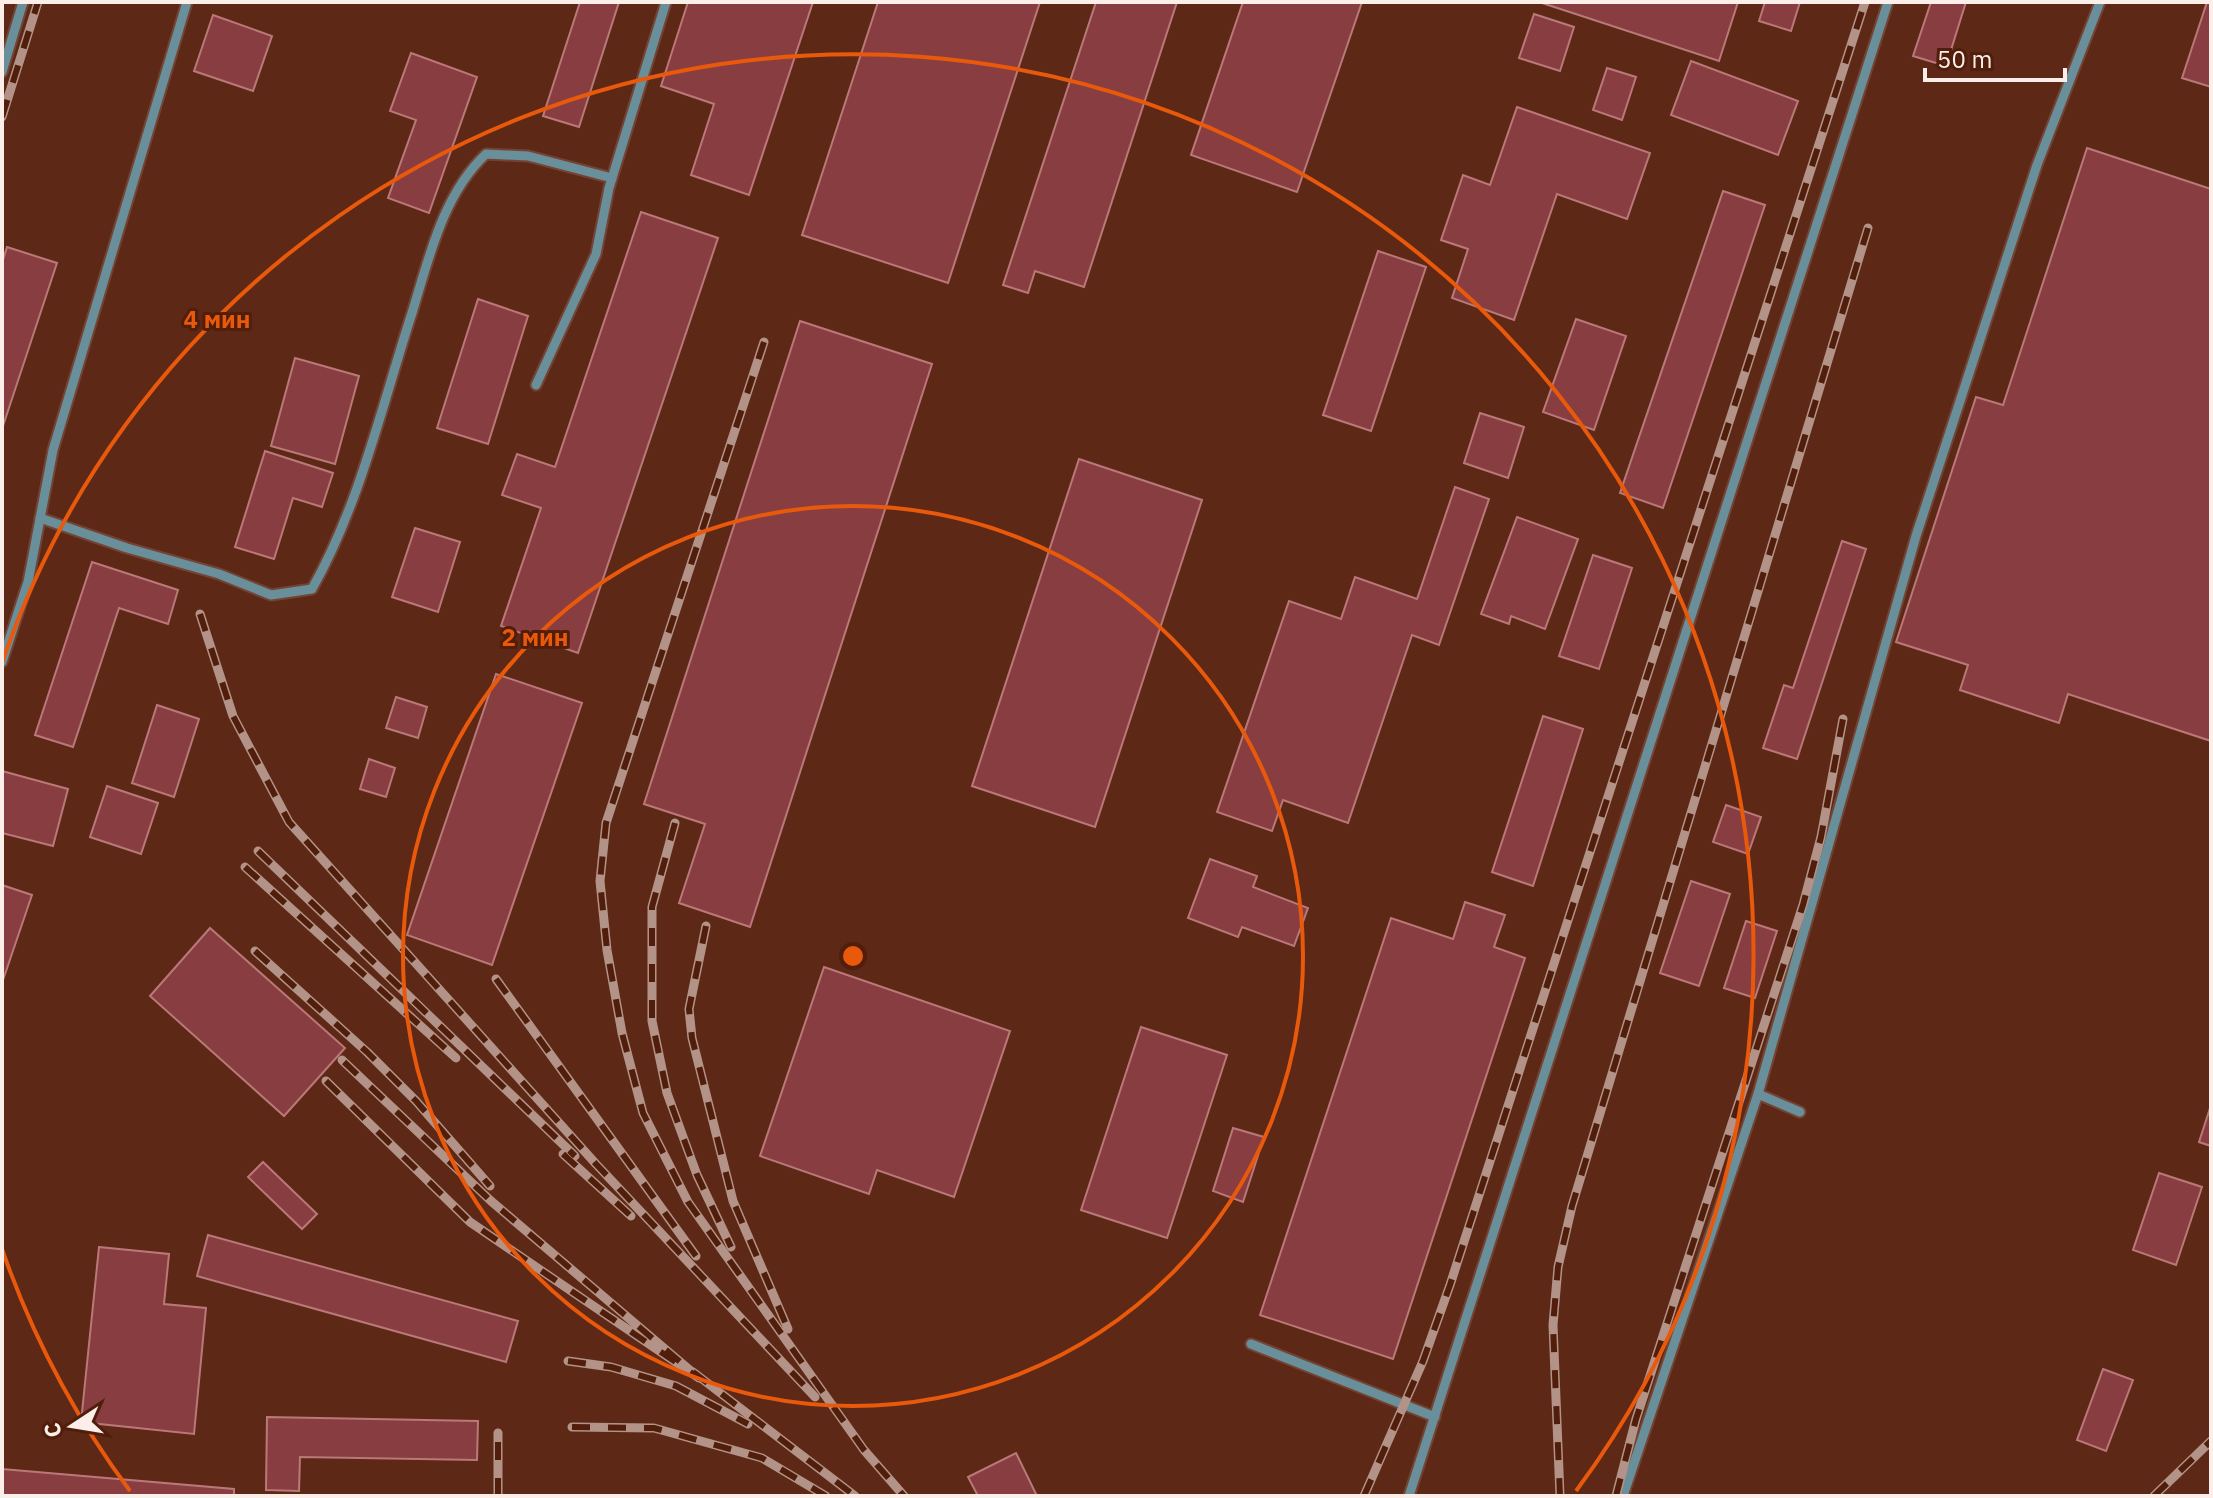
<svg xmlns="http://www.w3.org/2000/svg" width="2213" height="1498" viewBox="0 0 2213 1498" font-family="'IBM Plex Sans',sans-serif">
  <rect width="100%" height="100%" fill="#5d2816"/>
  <!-- building -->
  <g fill="#883e41" stroke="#ba7879" stroke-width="2">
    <path d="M580,2H619L579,127L543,116Z"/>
    <path d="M688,2H813L749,195L691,175L714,104L661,86Z"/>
    <path d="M878,2H1040L948,283L802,235Z"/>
    <path d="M1096,2H1177L1084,287L1035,271L1028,293L1003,285Z"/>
    <path d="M1243,2H1362L1297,192L1191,155Z"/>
    <path d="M1539,2H1738L1719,61Z"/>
    <path d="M1765,2H1800L1791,31L1759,21Z"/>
    <path d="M1931,2H1966L1946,66L1913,56Z"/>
    <path d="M2207,2H2211V87L2182,78Z"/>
    <path d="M1534,14L1574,27L1560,71L1519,58Z"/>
    <path d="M213,15L272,36L253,91L194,71Z"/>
    <path d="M411,53L477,77L429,213L388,198L416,120L390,111Z"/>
    <path d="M1691,61L1798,101L1778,155L1671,115Z"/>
    <path d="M1607,68L1636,77L1622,120L1593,110Z"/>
    <path d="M1517,107L1650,153L1627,219L1557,194L1514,320L1452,298L1468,249L1441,240L1463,175L1490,185Z"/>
    <path d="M2087,148L2211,189V741L2068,694L2059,723L1960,690L1968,665L1896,642L1976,397L2003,405Z"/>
    <path d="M1723,191L1765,205L1663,508L1620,493Z"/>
    <path d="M641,212L718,238L578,653L501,626L541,508L502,495L517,454L555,467Z"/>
    <path d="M7,247L57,263L2,429V263Z"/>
    <path d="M1378,251L1426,267L1371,431L1323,415Z"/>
    <path d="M478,299L528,316L488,444L437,428Z"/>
    <path d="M1576,319L1626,336L1594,430L1543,412Z"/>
    <path d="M800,321L932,364L750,927L679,903L705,824L644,804Z"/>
    <path d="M295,358L359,376L335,464L271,446Z"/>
    <path d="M1480,413L1524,427L1508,478L1464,463Z"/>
    <path d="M265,451L333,473L322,507L293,498L274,559L235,547Z"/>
    <path d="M1079,459L1202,500L1095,827L972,786Z"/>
    <path d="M1455,487L1489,499L1439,645L1412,635L1348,823L1283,800L1272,831L1217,812L1289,601L1341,619L1355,577L1417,599Z"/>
    <path d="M1517,517L1578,539L1545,629L1511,616L1509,624L1481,614Z"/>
    <path d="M415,528L460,542L438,612L392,597Z"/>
    <path d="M1842,541L1866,549L1797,759L1763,748L1784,685L1793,688Z"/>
    <path d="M1593,555L1632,568L1599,669L1559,656Z"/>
    <path d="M92,562L178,590L168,624L119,608L73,747L35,735Z"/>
    <path d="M496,674L582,703L492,965L407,935Z"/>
    <path d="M396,697L427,707L418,738L386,728Z"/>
    <path d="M157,705L199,719L174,797L132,783Z"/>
    <path d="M1543,716L1583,729L1533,886L1492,872Z"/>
    <path d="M369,759L395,768L386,797L360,789Z"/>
    <path d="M2,771L68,789L53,846L2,833Z"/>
    <path d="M107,786L158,803L141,854L90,837Z"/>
    <path d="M1726,805L1761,817L1748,854L1713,842Z"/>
    <path d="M1210,859L1257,876L1253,887L1308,908L1294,946L1242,927L1238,937L1188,918Z"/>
    <path d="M1691,881L1730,894L1699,986L1660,973Z"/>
    <path d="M2,885L32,895L2,983Z"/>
    <path d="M1465,902L1505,915L1494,947L1525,958L1393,1359L1260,1315L1391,918L1453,939Z"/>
    <path d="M1746,921L1777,931L1755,998L1724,988Z"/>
    <path d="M210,928L345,1048L284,1116L150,996Z"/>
    <path d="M824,967L1010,1031L954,1197L877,1170L869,1194L760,1156Z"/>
    <path d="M1141,1027L1227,1055L1167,1238L1081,1210Z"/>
    <path d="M2211,1105V1146L2199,1142Z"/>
    <path d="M1233,1128L1264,1137L1243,1202L1213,1191Z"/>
    <path d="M263,1162L317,1214L302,1229L248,1177Z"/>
    <path d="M2159,1173L2202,1187L2176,1265L2133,1250Z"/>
    <path d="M208,1235L518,1321L506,1362L197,1276Z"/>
    <path d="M99,1247L169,1254L164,1304L206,1308L194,1434L81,1422Z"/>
    <path d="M2103,1369L2133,1380L2106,1451L2077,1440Z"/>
    <path d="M267,1417L478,1421L477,1460L300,1457L299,1491L266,1490Z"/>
    <path d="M1016,1453L1037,1496H978L968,1477Z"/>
    <path d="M2,1469L234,1489V1496H2Z"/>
  </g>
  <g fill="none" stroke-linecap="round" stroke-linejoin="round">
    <!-- service casing -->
    <g stroke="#734434" stroke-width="13">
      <g id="service">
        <path d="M2,72L23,2"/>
        <path d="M536,385L596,254L609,188L666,2"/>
        <path d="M40,518L127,548L219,574L271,595L312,589C360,504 382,405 412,313C429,258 443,194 486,154L528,156L612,178"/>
        <path d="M2,662L28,582L53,450L187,2"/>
        <path d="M1758,1094L1916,536L2037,165L2100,2"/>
        <path d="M1251,1344L1435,1417"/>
        <path d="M1409,1496L1888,2"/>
        <path d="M1623,1496L1758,1094L1800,1112"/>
      </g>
    </g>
    <!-- service -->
    <use href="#service" stroke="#698f9b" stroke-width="9"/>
    <!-- rail casing -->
    <g stroke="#b39388" stroke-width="9">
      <g id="rail">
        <path d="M2,117L38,2"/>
        <path d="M764,342L606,823L600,881L607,950L622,1033L643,1113L688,1202L864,1450L904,1496"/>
        <path d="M200,614L233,716L289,822L596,1164L815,1397"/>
        <path d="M675,823L652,907V1021L667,1093L697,1175L731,1247"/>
        <path d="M258,851L575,1156"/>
        <path d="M245,867L456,1058"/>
        <path d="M706,926L689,1009L692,1038L733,1201L788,1329"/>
        <path d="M255,951L367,1052L416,1101L490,1186"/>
        <path d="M496,979L696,1256"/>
        <path d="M326,1081L470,1222L699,1378L491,1201L342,1060"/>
        <path d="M563,1154L631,1216"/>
        <path d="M568,1361L611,1367L676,1386L748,1424"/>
        <path d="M693,1372L855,1496"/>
        <path d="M572,1427L654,1428L762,1458L826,1496"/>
        <path d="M498,1496V1433"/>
        <path d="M1364,1496L1423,1361L1450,1285L1865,2"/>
        <path d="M1560,1496L1553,1325L1558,1267L1572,1206L1868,228"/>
        <path d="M1616,1496L1636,1419L1803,905L1821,837L1843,719"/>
        <path d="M2154,1496L2211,1441"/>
      </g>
    </g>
    <!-- rail -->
    <use href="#rail" stroke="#511e0b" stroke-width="6" stroke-dasharray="18" stroke-linecap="butt"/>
  </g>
  <!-- distance rings -->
  <g fill="none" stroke="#e8590c" stroke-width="4">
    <circle cx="853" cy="956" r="450"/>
    <path d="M130 1491A900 900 0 0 1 2 1249M2 663A900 900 0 1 1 1576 1491"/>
  </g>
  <circle cx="853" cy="956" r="12" fill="#e8590c" stroke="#511e0b" stroke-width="4"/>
  <g font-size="24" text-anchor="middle" font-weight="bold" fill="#e8590c" stroke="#511e0b" stroke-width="6" stroke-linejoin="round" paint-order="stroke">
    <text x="217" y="328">4 мин</text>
    <text x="535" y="646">2 мин</text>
  </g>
  <!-- border -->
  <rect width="2213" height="1498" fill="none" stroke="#fceee9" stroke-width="8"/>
  <!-- north arrow -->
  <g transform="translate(72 1426) rotate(258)" stroke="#511e0b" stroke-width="6" paint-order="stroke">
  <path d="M0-6L14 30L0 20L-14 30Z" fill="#fceee9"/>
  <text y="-12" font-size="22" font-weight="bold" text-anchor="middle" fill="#fceee9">С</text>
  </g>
  <!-- scale -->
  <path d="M1925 68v12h140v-12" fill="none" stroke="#fceee9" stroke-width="4"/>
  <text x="1937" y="68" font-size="24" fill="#fceee9" stroke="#511e0b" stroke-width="6" paint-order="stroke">50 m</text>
</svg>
